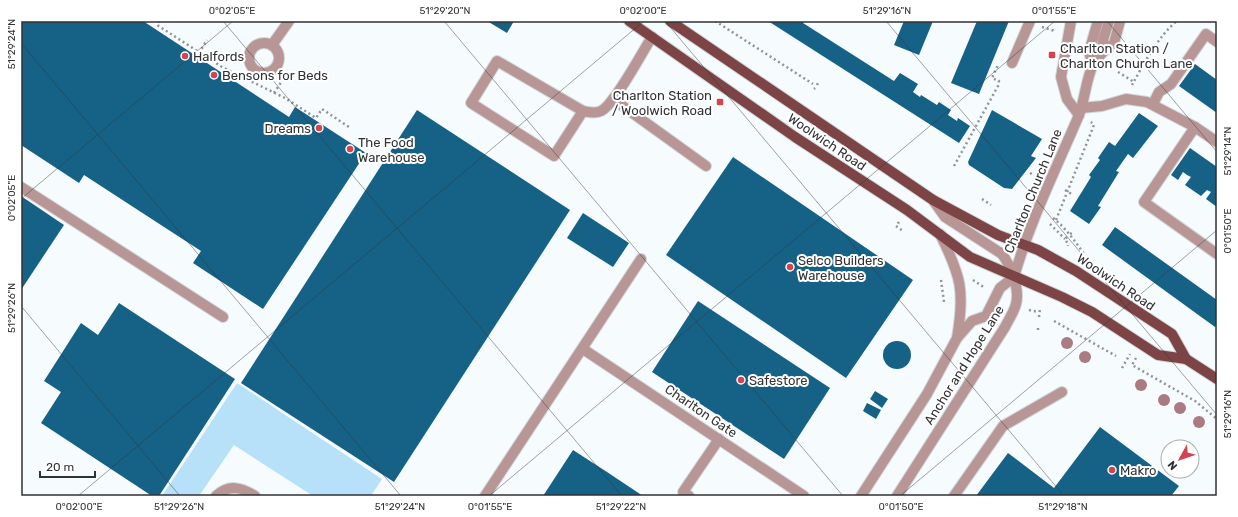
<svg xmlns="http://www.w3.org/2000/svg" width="1238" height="517" viewBox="0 0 1238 517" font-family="Rubik,sans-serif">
  <rect width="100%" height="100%" fill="#f6fbfe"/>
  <!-- water -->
  <path fill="#b7e0f9" d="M237,383L382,479L371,496H313L234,445L199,496H162Z"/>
  <!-- building -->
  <g fill="#166287">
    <path d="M21,21H143L289,117L295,107L366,153L263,309L193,263L201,251L84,175L79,183L21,145Z"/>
    <path d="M487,21H514L507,33Z"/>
    <path d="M768,21H804L803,23L894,81L900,73L918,84L913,92L920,97L921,95L937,105L939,102L951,110L948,115L957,121L958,118L970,126L959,143Z"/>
    <path d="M904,21H933L919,55L894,45Z"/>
    <path d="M977,21H1009L979,94L951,83Z"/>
    <path d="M1195,64L1217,80V113L1179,86Z"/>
    <path d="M417,110L570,210L394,482L241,383Z"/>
    <path d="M992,110L1042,139L1031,156L1036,158L1012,189L1004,188L969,165L968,162Z"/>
    <path d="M1139,113L1158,126L1133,158L1128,154L1116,171L1119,172L1098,206L1101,207L1089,224L1070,211L1091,177L1089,175L1100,160L1098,158L1109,142L1115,146Z"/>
    <path d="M1190,148L1217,167V207L1206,199L1211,192L1207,190L1201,196L1185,185L1191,177L1187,175L1183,172L1178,180L1171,175Z"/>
    <path d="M733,157L913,280L846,378L666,255Z"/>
    <path d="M21,196L64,225L21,290Z"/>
    <path d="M583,213L629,243L613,267L567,238Z"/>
    <path d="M1115,227L1217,300V324L1215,327L1102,245Z"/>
    <path d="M698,301L830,388L784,459L652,372Z"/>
    <path d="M119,303L235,379L159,496H152L41,423L61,392L44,381L81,323L98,335Z"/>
    <circle cx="897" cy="355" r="14"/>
    <path d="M875,391L888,399L882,408L870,399Z"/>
    <path d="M867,403L881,410L876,419L863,411Z"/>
    <path d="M1100,427L1179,486L1171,496H976L1008,453L1054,488Z"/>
    <path d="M573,450L607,472L643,496H543Z"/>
  </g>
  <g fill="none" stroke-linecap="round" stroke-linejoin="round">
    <!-- minor casing -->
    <g stroke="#d2d7d9" stroke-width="12">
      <g id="minor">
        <path d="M1071,21L1061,77L1067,99L1079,115"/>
        <circle cx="264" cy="58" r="15"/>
        <path d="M272,45L289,21"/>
        <path d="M1102,52L1103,40L1109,21"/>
        <path d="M1012,63L1030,21"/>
        <path d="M1093,66L1089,52L1098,21"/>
        <path d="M613,99L706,166"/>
        <path d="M1153,104L1159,92L1171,84L1206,34L1217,42"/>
        <path d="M1081,108L1102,106L1126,99L1147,102L1195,127L1217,142"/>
        <path d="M583,111L554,156L471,103L497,61L583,111C589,112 595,114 601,111C615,104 642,52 652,37"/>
        <path d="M1195,127L1144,202L1217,254"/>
        <path d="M21,187L223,317"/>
        <path d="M940,234C961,276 965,291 957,338"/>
        <path d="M1014,277C1030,221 1056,169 1079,115C1085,99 1086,79 1093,65C1099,55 1105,50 1114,43L1120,21"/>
        <path d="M583,349L804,496"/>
        <path d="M216,496C229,484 241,487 255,496"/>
        <path d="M485,496L641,259"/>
        <path d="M689,496L683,492L719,439"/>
        <path d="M861,496L927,394L957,338L972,321L986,316L1000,288L1014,277"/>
        <path d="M897,496L1005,327C1009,319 1014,312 1016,304C1020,289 1011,266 1002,254L945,217L933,200"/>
        <path d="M954,496L1003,426L1062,392"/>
      </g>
    </g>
    <!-- major casing -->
    <g stroke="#d2d7d9" stroke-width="12">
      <g id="major">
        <path d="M629,21L795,137L907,210L970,257L1062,297L1092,312L1158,355L1186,359L1217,379"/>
        <path d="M670,21L933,200L998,235L1038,250L1076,271L1172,334L1186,359"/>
      </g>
    </g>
    <!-- path -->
    <g stroke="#909496" stroke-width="2.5" stroke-dasharray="2 3" stroke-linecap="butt">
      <path d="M159,21L157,25L222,67L285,98L316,118L322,109L349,127"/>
      <path d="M715,21L813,84"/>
      <path d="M1042,27L1055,31"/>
      <path d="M199,53L207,40"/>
      <path d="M1118,72L1134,82"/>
      <path d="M817,85L819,81"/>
      <path d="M1132,85C1143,65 1159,35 1177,21"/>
      <path d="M814,89L815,88"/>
      <path d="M274,93L282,81"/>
      <path d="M954,166L998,86L999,81L992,78L998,65"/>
      <path d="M1030,173L1034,175"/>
      <path d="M1065,190L1073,195"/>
      <path d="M982,199L991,205"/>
      <path d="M1053,218C1065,227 1075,241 1084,254L1083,259"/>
      <path d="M1056,220L1094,125L1091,122"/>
      <path d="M899,222L896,226L903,231"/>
      <path d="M1050,224L1065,239"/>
      <path d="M1070,234L1072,233"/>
      <path d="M1067,237L1065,239L1068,244V246"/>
      <path d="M941,280L944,302"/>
      <path d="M973,280L985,288"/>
      <path d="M1029,310L1038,312"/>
      <path d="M1039,317L1040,308"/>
      <path d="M1054,321L1116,356"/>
      <path d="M1038,330V325"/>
      <path d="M1136,358L1132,365L1195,401L1217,419"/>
      <path d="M1122,368L1130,354"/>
    </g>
    <!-- minor -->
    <use href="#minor" stroke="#b99696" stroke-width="10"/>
    <!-- major -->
    <use href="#major" stroke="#7d4445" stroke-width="10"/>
  </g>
  <!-- trees -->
  <g fill="#aa7b83">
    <circle cx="1067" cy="343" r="6"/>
    <circle cx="1085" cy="357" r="6"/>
    <circle cx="1141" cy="385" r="6"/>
    <circle cx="1164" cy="400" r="6"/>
    <circle cx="1180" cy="408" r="6"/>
    <circle cx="1199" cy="422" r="6"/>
  </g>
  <!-- ticks -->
  <path fill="none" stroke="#303233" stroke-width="1" stroke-opacity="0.45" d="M223,21L622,496M444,21L843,496M665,21L1064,496M886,21L1217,415M1107,21L1217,152M21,43L401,496M21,199L233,21M21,306L180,496M78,496L644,21M489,496L1055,21M900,496L1217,230"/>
  <!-- markers -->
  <g fill="#d44450" stroke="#fff" stroke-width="1.5">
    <rect x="1048" y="51" width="8" height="8" rx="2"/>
    <circle cx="185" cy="56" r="4"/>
    <circle cx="214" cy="75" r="4"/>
    <rect x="716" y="98" width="8" height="8" rx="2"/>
    <circle cx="319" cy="128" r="4"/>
    <circle cx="350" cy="149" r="4"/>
    <circle cx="790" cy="267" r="4"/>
    <circle cx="741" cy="380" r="4"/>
    <circle cx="1112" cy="470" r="4"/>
  </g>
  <g text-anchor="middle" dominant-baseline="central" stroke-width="4" stroke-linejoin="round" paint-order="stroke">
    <!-- poi labels -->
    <g font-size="13" fill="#303233" stroke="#fff" text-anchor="start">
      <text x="1060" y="48">Charlton Station /<tspan x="1060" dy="15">Charlton Church Lane</tspan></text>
      <text x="193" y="56">Halfords</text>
      <text x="222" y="75">Bensons for Beds</text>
      <text x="712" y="95" text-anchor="end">Charlton Station<tspan x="712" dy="15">/ Woolwich Road</tspan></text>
      <text x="311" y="128" text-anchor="end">Dreams</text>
      <text x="358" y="142">The Food<tspan x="358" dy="15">Warehouse</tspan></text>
      <text x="798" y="260">Selco Builders<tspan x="798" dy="15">Warehouse</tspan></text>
      <text x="749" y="380">Safestore</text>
      <text x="1120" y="470">Makro</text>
    </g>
    <!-- street labels -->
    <g font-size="13" fill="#303233" stroke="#fff">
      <text transform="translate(827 142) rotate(34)">Woolwich Road</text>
      <text transform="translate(1033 191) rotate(-68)">Charlton Church Lane</text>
      <text transform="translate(1116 282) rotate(34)">Woolwich Road</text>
      <text transform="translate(964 365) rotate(-58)">Anchor and Hope Lane</text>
      <text transform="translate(701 411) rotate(34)">Charlton Gate</text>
    </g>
  </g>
  <!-- border -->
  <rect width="1238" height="517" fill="none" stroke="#ffffff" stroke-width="44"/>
  <!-- north arrow -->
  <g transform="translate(1180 459) rotate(230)"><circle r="19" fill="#ffffff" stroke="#acadad"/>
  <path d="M0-3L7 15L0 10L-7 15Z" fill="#d44450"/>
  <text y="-6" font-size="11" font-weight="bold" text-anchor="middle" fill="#303233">N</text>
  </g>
  <!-- scale -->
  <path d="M40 471v6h55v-6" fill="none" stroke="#303233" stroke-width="2"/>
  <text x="46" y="471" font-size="12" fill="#303233" stroke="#ffffff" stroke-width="3" paint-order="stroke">20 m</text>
  <rect x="22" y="22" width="1194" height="473" fill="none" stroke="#303233" stroke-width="1.5"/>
  <g font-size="10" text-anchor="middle" fill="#303233">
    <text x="232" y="14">0°02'05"E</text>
    <text x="445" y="14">51°29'20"N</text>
    <text x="643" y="14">0°02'00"E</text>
    <text x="887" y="14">51°29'16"N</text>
    <text x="1054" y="14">0°01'55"E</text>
    <text transform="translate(11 44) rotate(-90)" y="4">51°29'24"N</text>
    <text transform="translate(1227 151) rotate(-90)" y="4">51°29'14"N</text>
    <text transform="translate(11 198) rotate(-90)" y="4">0°02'05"E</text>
    <text transform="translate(1227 231) rotate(-90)" y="4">0°01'50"E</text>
    <text transform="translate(11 308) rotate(-90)" y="4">51°29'26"N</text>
    <text transform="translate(1227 414) rotate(-90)" y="4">51°29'16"N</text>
    <text x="79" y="510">0°02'00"E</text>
    <text x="179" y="510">51°29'26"N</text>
    <text x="400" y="510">51°29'24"N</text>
    <text x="490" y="510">0°01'55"E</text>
    <text x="621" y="510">51°29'22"N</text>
    <text x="901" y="510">0°01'50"E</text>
    <text x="1063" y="510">51°29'18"N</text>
  </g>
</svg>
